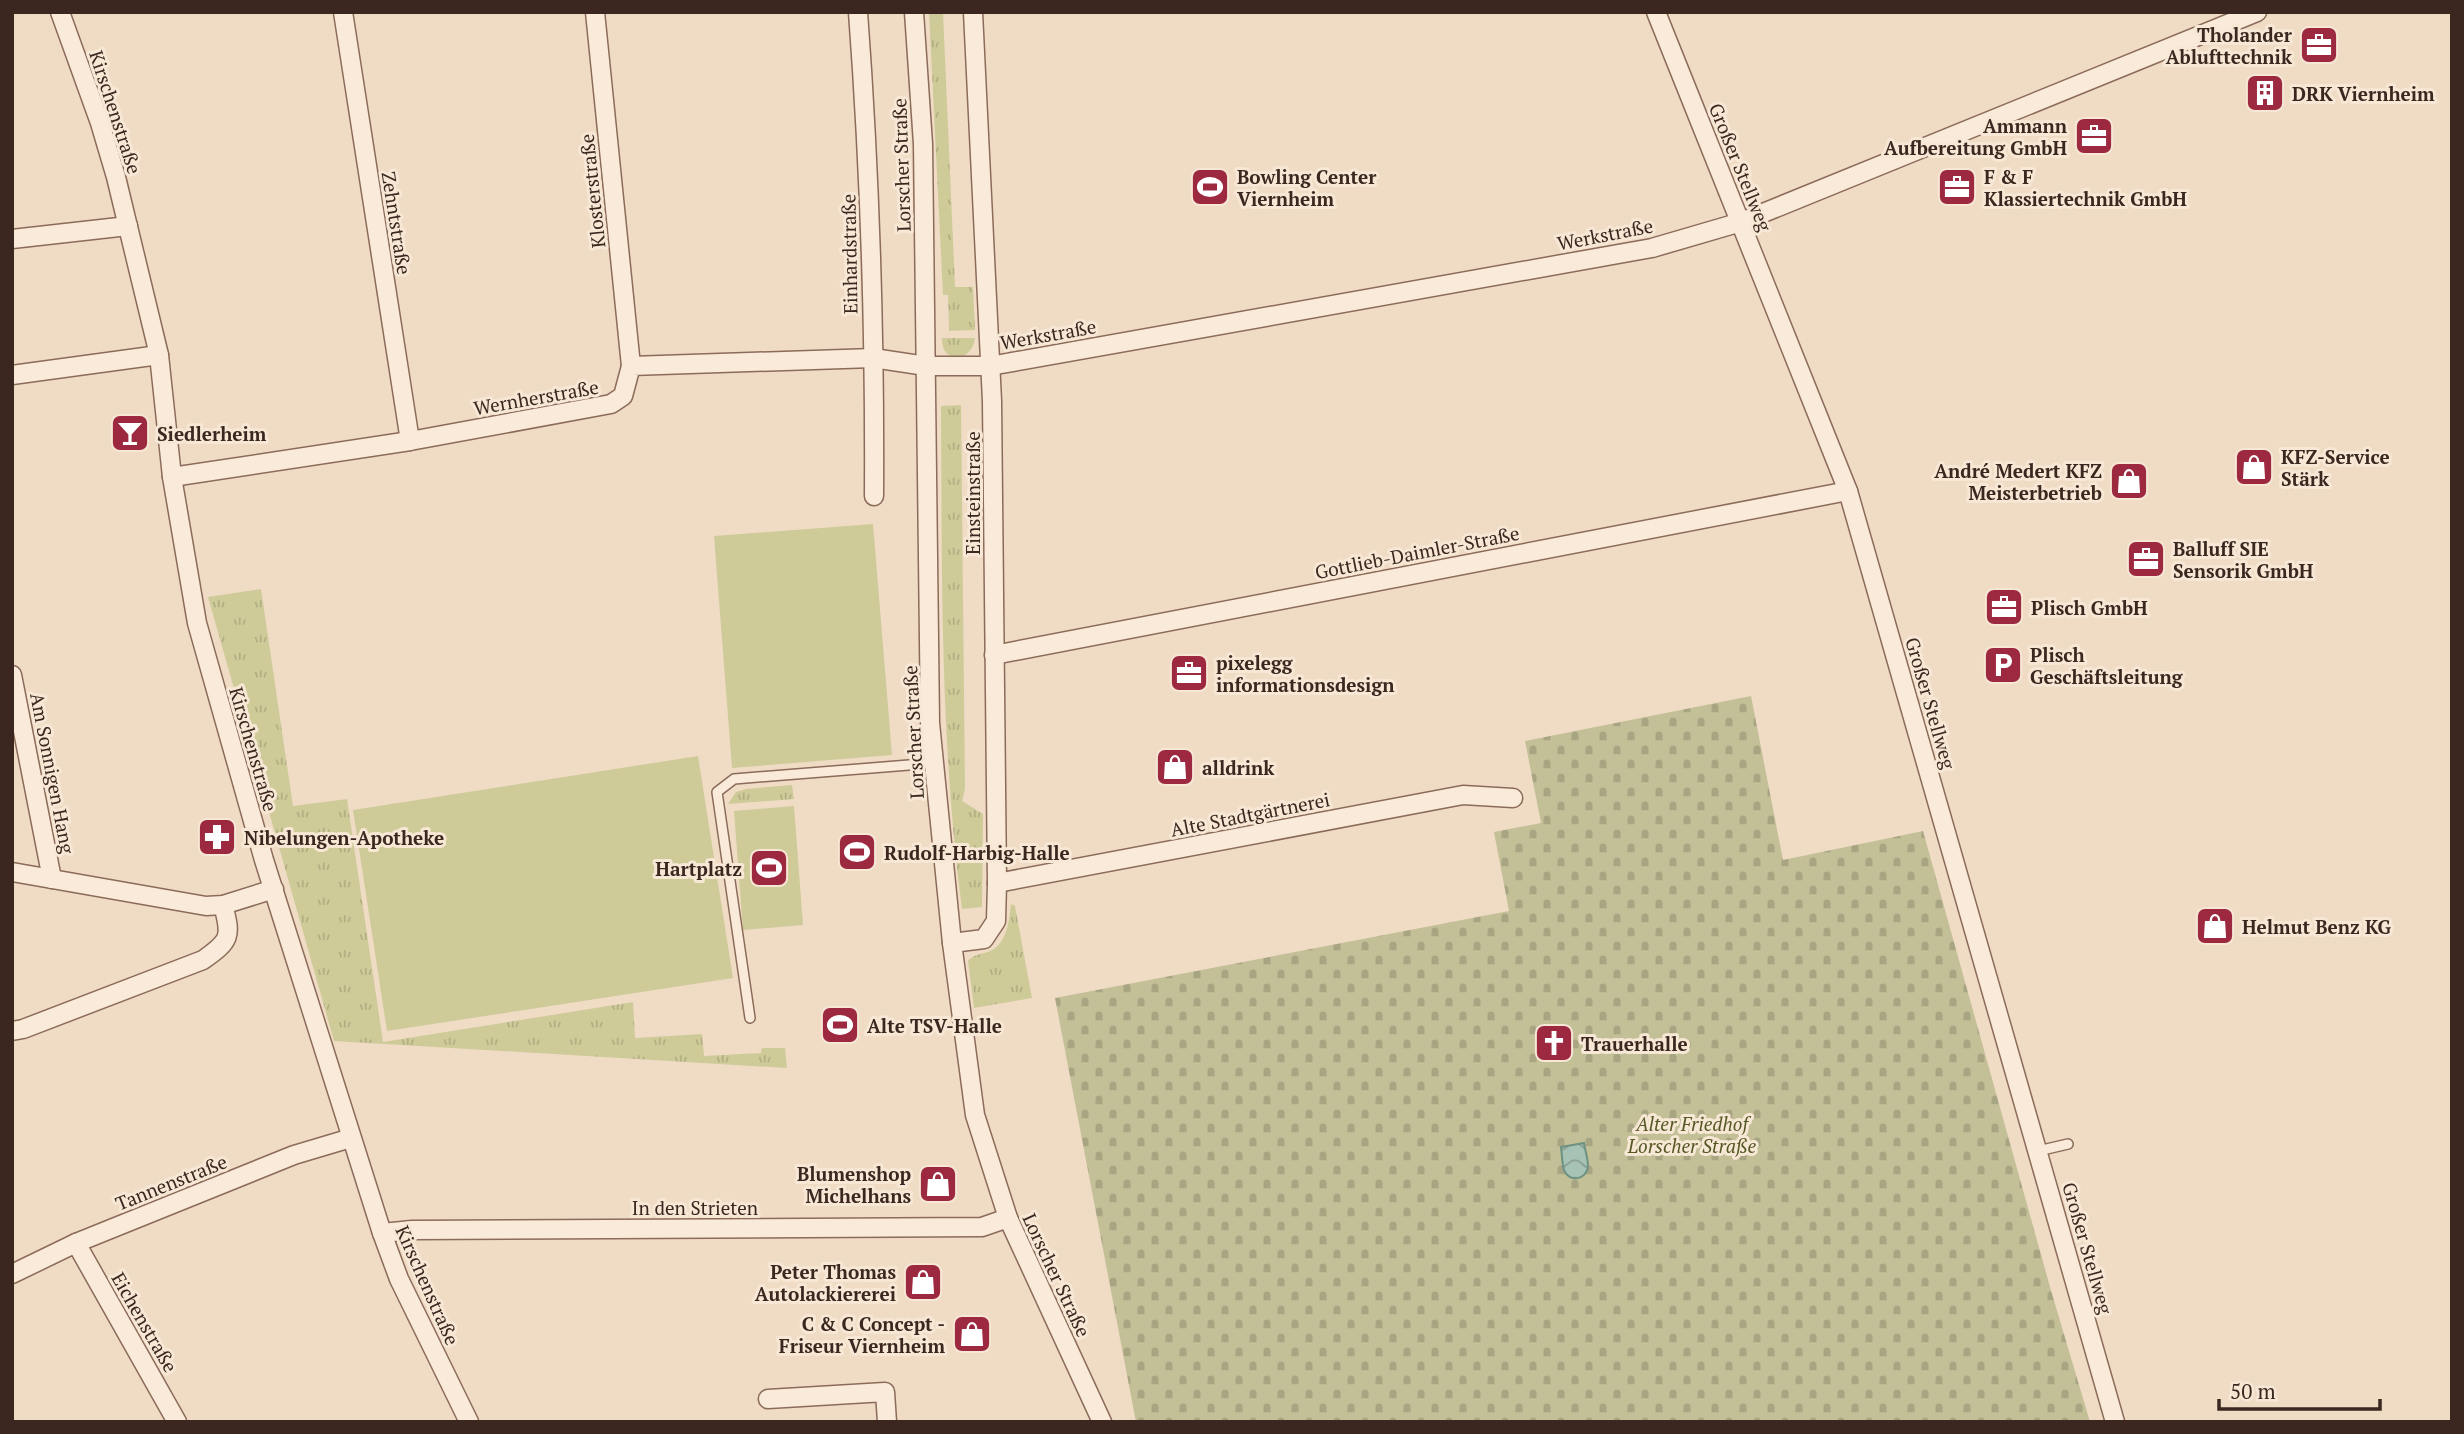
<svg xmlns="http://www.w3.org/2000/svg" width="2464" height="1434" viewBox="0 0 2464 1434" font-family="'PT Serif',serif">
  <defs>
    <pattern id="grass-tufts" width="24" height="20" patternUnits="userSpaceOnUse" patternTransform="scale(1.75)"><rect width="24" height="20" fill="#cecb99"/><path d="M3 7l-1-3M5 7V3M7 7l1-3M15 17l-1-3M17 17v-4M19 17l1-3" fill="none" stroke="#b2ae83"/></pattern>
    <pattern id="cemetery-stones" width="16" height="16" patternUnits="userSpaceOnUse" patternTransform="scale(1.75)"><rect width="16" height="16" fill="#c3c098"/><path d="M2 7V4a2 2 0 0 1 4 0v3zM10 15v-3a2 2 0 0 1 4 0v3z" fill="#a8a583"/></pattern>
    <pattern id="water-waves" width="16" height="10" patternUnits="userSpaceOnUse" patternTransform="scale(1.75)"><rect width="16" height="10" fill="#a7c3b5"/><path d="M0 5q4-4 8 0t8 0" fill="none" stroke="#899e93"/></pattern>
  </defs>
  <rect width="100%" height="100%" fill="#f0dbc5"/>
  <!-- grass -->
  <g fill="url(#grass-tufts)">
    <path d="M929,12H943L955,287H973L975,330L949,331L948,295H943Z"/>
    <path d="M942,338H975C972,363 941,365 942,338Z"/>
    <path d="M961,405L965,789L962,801L983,814L982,907L962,909C940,742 942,574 941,406Z"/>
    <path d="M261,589L293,806L347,799L383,1042L633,1002L635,1038L702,1034L704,1056L761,1053L762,1048H785L787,1068L334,1041L208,597Z"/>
    <path d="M792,785L794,799L728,804L736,792L746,789Z"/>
    <path d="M1011,904L1015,906L1032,998L974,1008L968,961C973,955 980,954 988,952C1007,945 1009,921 1011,904Z"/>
  </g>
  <!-- cemetery -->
  <path fill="url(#cemetery-stones)" d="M1751,696L1783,860L1923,831L2050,1287L2090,1422H1136L1055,998L1509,911L1494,832L1541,823L1525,741Z"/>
  <!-- park -->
  <g fill="#cecb99">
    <path d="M873,524L892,755L732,768L714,536Z"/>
    <path d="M698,756L733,978L387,1031L353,810Z"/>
    <path d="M794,806L803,925L743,930L734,811Z"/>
  </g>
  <!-- water -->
  <path fill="url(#water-waves)" stroke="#6d9282" stroke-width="2" d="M1584,1143C1585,1150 1588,1159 1588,1166C1587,1180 1569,1183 1564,1170C1562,1164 1562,1154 1561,1147Z"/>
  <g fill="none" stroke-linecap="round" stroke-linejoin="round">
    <!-- service casing -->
    <g stroke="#8b6b5a" stroke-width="12">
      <g id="service">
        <path d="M750,1018L717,792L734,779L934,763"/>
        <path d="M2038,1151L2068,1144"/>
      </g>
    </g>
    <!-- minor casing -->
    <g stroke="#8b6b5a" stroke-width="21">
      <g id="minor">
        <path d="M60,12L100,123L116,177L159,355L172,477L197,623L264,860L382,1233L399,1279L469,1422"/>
        <path d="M343,12L410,441"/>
        <path d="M595,12L631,366"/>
        <path d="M858,12C870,173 875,335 874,496"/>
        <path d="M914,12L923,144L930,723L952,943L975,1115L1008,1218L1102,1422"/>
        <path d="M1656,12L1848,491L2115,1422"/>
        <path d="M12,239L128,226"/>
        <path d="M12,375L159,355"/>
        <path d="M172,477L410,441L611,404L623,396L631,366L873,358L926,366H990L1652,248L1741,222L2257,12"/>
        <path d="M994,655L1848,491"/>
        <path d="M12,675L52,879"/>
        <path d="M12,872L206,906L223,905L274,889"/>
        <path d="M997,883L1463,795L1513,798"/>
        <path d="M952,943L984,939L996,921L997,883L992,401L973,12"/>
        <path d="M12,1031L23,1029L203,960C230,941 232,937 223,905"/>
        <path d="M382,1233L412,1230L982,1227L1008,1218"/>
        <path d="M76,1243L177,1422"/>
        <path d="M12,1274L76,1243L294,1155L351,1138"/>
        <path d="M768,1399L885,1392L887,1422"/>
      </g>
    </g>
    <!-- service -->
    <use href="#service" stroke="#faead9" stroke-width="9"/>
    <!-- minor -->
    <use href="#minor" stroke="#faead9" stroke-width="18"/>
  </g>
  <!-- icons -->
  <defs>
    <g id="office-square" transform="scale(2.0125)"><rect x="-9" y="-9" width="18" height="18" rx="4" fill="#9c293f" stroke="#f7e7d5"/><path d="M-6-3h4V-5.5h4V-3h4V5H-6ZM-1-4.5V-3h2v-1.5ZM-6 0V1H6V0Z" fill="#fff"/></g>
    <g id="building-square" transform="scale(2.0125)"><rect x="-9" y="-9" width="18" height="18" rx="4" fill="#9c293f" stroke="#f7e7d5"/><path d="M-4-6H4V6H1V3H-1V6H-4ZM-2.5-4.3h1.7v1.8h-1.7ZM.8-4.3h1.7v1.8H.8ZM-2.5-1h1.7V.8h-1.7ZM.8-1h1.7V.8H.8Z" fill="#fff"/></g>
    <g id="stadium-square" transform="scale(2.0125)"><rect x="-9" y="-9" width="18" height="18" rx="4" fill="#9c293f" stroke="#f7e7d5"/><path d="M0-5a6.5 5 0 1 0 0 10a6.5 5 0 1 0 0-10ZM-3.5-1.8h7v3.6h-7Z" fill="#fff"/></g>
    <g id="bar-square" transform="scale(2.0125)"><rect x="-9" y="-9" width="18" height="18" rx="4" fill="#9c293f" stroke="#f7e7d5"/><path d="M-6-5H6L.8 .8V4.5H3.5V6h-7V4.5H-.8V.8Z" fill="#fff"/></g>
    <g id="shop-square" transform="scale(2.0125)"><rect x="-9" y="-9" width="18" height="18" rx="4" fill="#9c293f" stroke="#f7e7d5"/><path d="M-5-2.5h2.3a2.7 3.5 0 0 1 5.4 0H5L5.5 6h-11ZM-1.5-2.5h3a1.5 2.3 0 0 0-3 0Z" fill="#fff"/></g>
    <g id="parking-square" transform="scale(2.0125)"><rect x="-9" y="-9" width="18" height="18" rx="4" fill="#9c293f" stroke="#f7e7d5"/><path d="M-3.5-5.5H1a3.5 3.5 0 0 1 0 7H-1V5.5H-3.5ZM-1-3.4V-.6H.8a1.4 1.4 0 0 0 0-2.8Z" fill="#fff"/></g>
    <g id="pharmacy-square" transform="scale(2.0125)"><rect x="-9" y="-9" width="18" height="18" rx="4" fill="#9c293f" stroke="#f7e7d5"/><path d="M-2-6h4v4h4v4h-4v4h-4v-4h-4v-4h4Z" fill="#fff"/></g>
    <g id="church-square" transform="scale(2.0125)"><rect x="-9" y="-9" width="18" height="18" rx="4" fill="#9c293f" stroke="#f7e7d5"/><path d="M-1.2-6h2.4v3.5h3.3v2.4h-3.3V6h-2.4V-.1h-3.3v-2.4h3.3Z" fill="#fff"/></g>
  </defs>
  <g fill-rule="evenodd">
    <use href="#office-square" x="2319" y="45"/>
    <use href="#building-square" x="2265" y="93"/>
    <use href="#office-square" x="2094" y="136"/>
    <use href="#stadium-square" x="1210" y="187"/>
    <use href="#office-square" x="1957" y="187"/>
    <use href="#bar-square" x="130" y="433"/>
    <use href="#shop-square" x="2254" y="467"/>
    <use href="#shop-square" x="2129" y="481"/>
    <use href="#office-square" x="2146" y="559"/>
    <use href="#office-square" x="2004" y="607"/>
    <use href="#parking-square" x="2003" y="665"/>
    <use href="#office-square" x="1189" y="673"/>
    <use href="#shop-square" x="1175" y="767"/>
    <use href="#pharmacy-square" x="217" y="837"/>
    <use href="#stadium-square" x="857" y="852"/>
    <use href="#stadium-square" x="769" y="868"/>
    <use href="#shop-square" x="2215" y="926"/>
    <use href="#stadium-square" x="840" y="1025"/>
    <use href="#church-square" x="1554" y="1043"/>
    <use href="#shop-square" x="938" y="1184"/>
    <use href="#shop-square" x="923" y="1282"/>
    <use href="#shop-square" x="972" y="1334"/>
  </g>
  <g text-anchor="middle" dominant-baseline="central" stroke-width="6" stroke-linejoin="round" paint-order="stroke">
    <!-- poi labels -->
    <g font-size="19" font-weight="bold" fill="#3b271f" stroke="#f7e7d5" text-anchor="start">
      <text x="2292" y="34" text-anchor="end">Tholander<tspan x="2292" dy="22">Ablufttechnik</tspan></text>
      <text x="2292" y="93">DRK Viernheim</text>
      <text x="2067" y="125" text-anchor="end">Ammann<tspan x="2067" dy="22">Aufbereitung GmbH</tspan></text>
      <text x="1237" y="176">Bowling Center<tspan x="1237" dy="22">Viernheim</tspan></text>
      <text x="1984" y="176">F &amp; F<tspan x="1984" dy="22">Klassiertechnik GmbH</tspan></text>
      <text x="157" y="433">Siedlerheim</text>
      <text x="2281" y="456">KFZ-Service<tspan x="2281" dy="22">Stärk</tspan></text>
      <text x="2102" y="470" text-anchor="end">André Medert KFZ<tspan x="2102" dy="22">Meisterbetrieb</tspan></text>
      <text x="2173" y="548">Balluff SIE<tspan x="2173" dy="22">Sensorik GmbH</tspan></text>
      <text x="2031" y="607">Plisch GmbH</text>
      <text x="2030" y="654">Plisch<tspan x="2030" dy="22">Geschäftsleitung</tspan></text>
      <text x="1216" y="662">pixelegg<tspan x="1216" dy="22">informationsdesign</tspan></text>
      <text x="1202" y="767">alldrink</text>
      <text x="244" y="837">Nibelungen-Apotheke</text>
      <text x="884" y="852">Rudolf-Harbig-Halle</text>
      <text x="742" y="868" text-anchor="end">Hartplatz</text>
      <text x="2242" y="926">Helmut Benz KG</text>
      <text x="867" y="1025">Alte TSV-Halle</text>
      <text x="1581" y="1043">Trauerhalle</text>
      <text x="911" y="1173" text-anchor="end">Blumenshop<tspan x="911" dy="22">Michelhans</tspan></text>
      <text x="896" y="1271" text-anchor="end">Peter Thomas<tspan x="896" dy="22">Autolackiererei</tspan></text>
      <text x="945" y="1323" text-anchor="end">C &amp; C Concept -<tspan x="945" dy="22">Friseur Viernheim</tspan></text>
    </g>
    <!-- street labels -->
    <g font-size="19" fill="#3b271f" stroke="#f7e7d5">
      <text transform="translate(116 112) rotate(72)">Kirschenstraße</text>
      <text transform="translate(901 165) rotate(-92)">Lorscher Straße</text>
      <text transform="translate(1741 167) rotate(68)">Großer Stellweg</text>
      <text transform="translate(592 191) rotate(-96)">Klosterstraße</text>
      <text transform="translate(397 223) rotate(81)">Zehntstraße</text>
      <text transform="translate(1605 234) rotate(-11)">Werkstraße</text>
      <text transform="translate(849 254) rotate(-91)">Einhardstraße</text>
      <text transform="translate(1048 334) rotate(-10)">Werkstraße</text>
      <text transform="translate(536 397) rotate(-10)">Wernherstraße</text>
      <text transform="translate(972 493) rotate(-90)">Einsteinstraße</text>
      <text transform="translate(1417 552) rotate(-11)">Gottlieb-Daimler-Straße</text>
      <text transform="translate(1931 703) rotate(74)">Großer Stellweg</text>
      <text transform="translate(913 732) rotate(-93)">Lorscher Straße</text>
      <text transform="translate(254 749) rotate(74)">Kirschenstraße</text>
      <text transform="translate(53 773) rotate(79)">Am Sonnigen Hang</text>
      <text transform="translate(1250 814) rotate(-11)">Alte Stadtgärtnerei</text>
      <text transform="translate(171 1182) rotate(-22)">Tannenstraße</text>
      <text x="695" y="1207">In den Strieten</text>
      <text transform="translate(2088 1248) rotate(74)">Großer Stellweg</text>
      <text transform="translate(1057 1275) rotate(65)">Lorscher Straße</text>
      <text transform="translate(428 1285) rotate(66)">Kirschenstraße</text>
      <text transform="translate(145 1322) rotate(60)">Eichenstraße</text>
    </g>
    <!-- park labels -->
    <g font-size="19" font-style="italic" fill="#555825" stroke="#f7e7d5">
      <text x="1692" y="1123">Alter Friedhof<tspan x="1692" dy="22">Lorscher Straße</tspan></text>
    </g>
  </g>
  <!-- border -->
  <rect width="2464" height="1434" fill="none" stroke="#3b271f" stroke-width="28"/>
  <!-- scale -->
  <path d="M2219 1399v10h161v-10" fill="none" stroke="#3b271f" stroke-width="3.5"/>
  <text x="2230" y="1399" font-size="21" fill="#3b271f" stroke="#f7e7d5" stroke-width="5" paint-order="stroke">50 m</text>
</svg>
